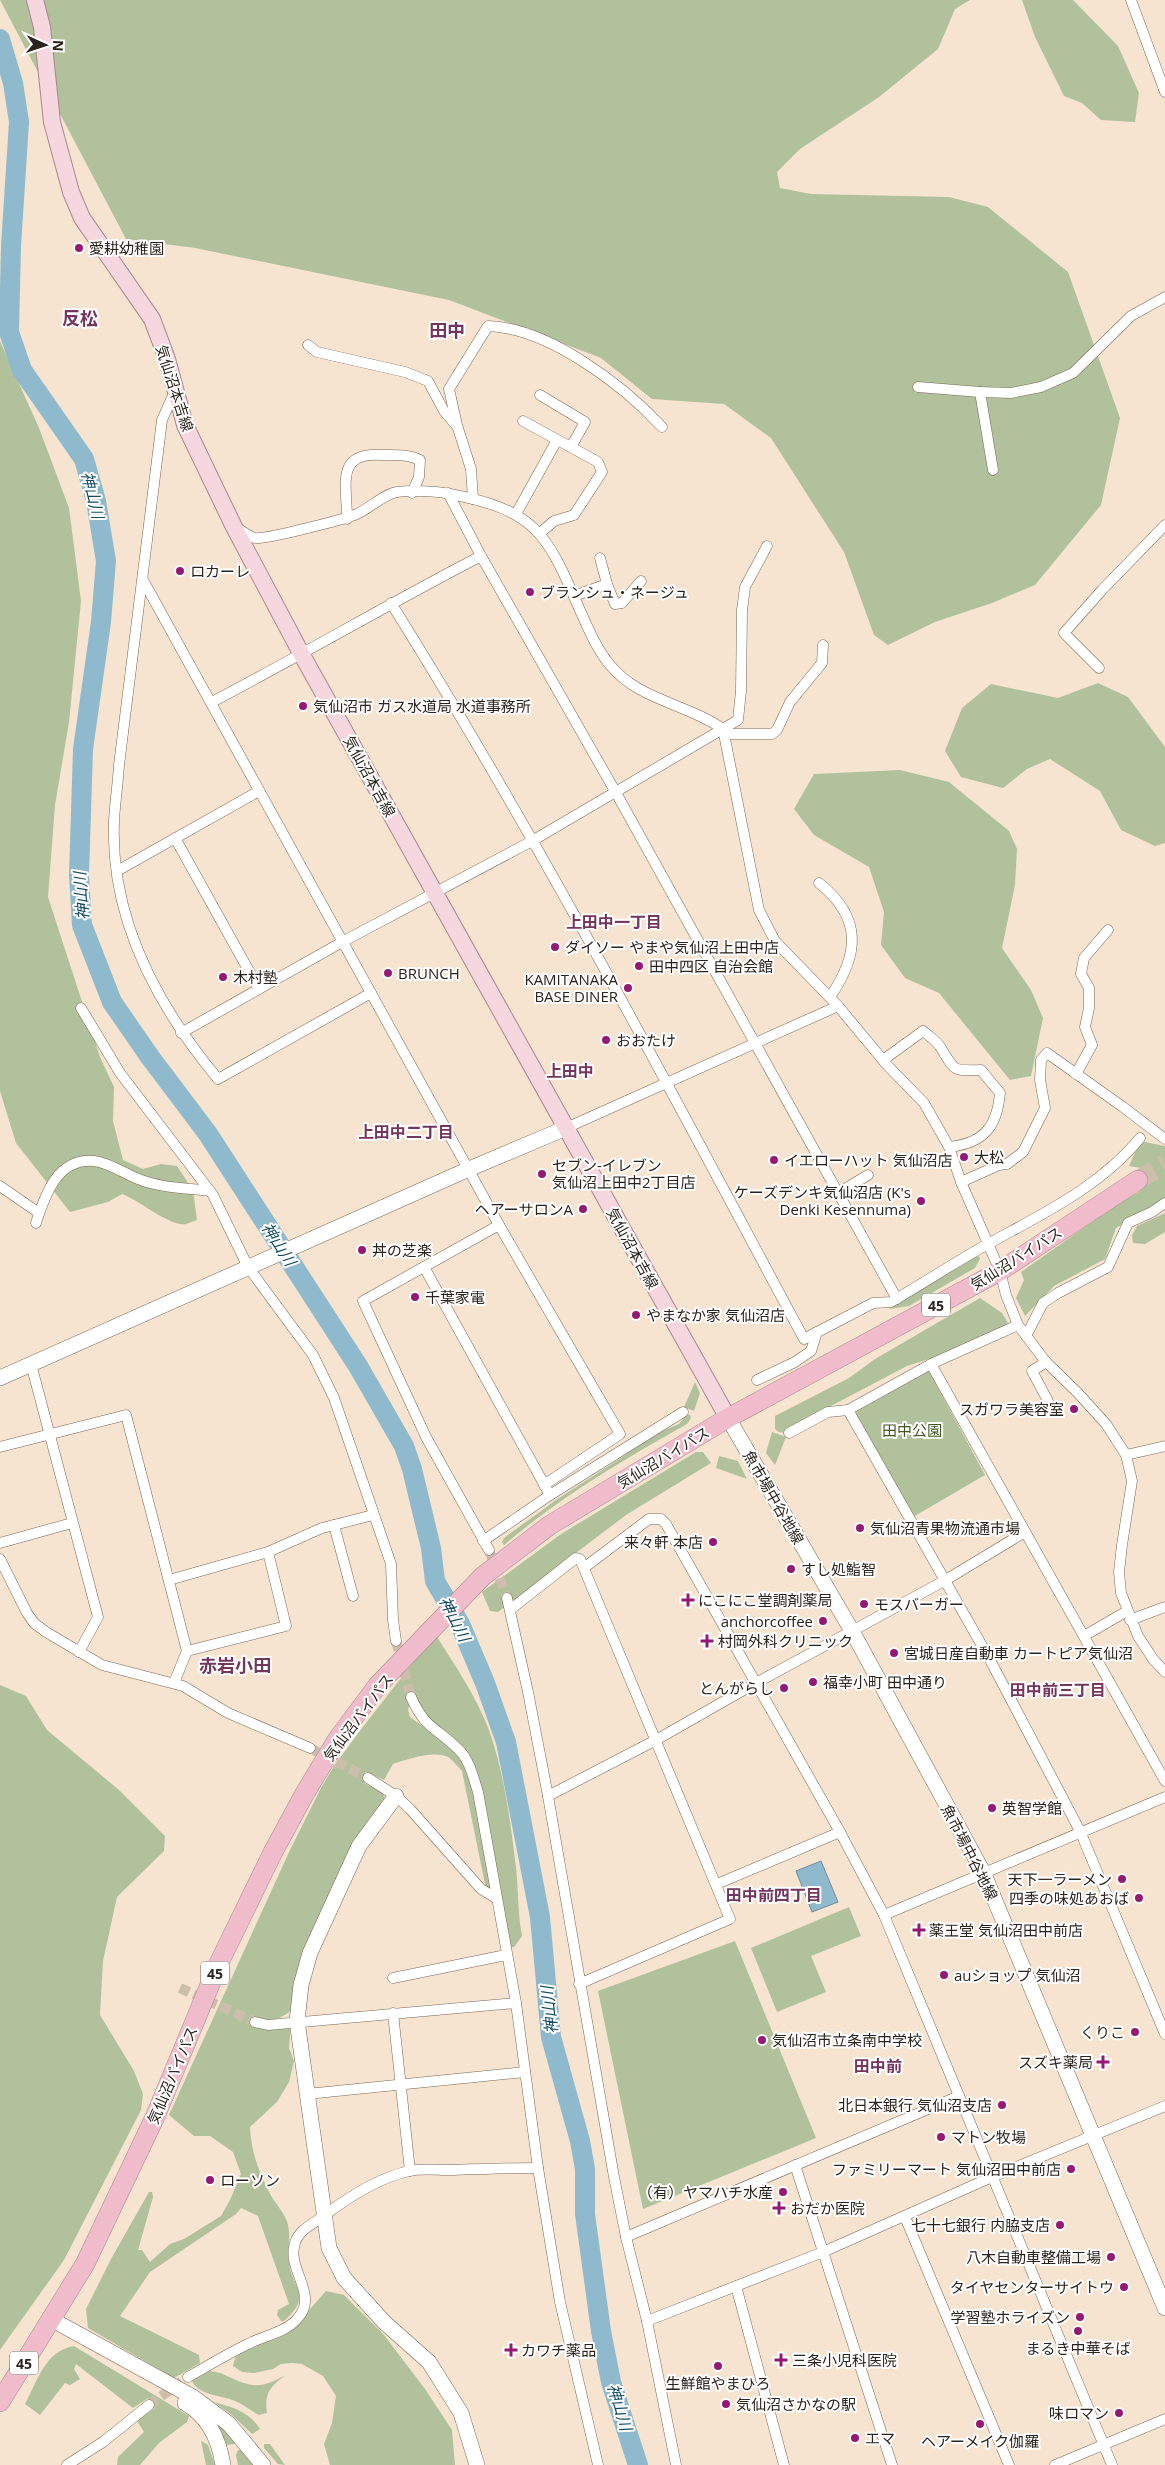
<svg xmlns="http://www.w3.org/2000/svg" width="1165" height="2465" viewBox="0 0 1165 2465" font-family="'Open Sans','Noto Sans JP',sans-serif">
  <rect width="100%" height="100%" fill="#f6e4d0"/>
  <!-- green -->
  <g fill="#b1c19c">
    <path d="M0,0H970L955,9L938,49L879,97L800,149L777,172L780,188L811,194L949,197L988,207L1068,272L1120,418L1101,505L1035,585L992,603L935,622L888,645L874,635L844,552L771,438L724,404L652,399L601,358L449,300L195,248L126,239Z"/>
    <path d="M1022,0H1073L1118,46L1139,93L1135,122L1101,120L1082,103L1064,96L1035,37Z"/>
    <path d="M0,341L39,428L69,508L81,601L69,722L55,805L48,897L100,1057L114,1087L113,1121L123,1160L143,1169L161,1164L177,1166L193,1190L197,1220C194,1221 189,1223 186,1224C170,1227 139,1200 122,1194L108,1202L70,1212L16,1143L0,1091Z"/>
    <path d="M1098,683L1128,697L1165,747V843L1155,846L1121,830L1100,791L1050,759L1027,769L1003,788L961,777L945,751L962,708L991,684L1058,698Z"/>
    <path d="M900,770L949,782L1009,831L1017,849L1015,885L1002,948L1031,990L1043,1018L1031,1076L1010,1080L939,993L905,978L881,945L884,912L869,867L814,835L794,809L814,774Z"/>
    <path d="M1140,1141L1165,1146V1199L1116,1228L1105,1259L1054,1286L1025,1316L1016,1298L1024,1280L1021,1272L1119,1203L1139,1192L1149,1180L1147,1169L1129,1166Z"/>
    <path d="M1165,1213V1232L1145,1244L1133,1243L1132,1235L1137,1226Z"/>
    <path d="M979,1256L980,1259L975,1268L909,1306L889,1309L973,1258Z"/>
    <path d="M980,1298L1002,1313L1008,1323L1002,1327L932,1358L907,1366L791,1427L785,1433L779,1432L775,1429V1416L849,1378L875,1359Z"/>
    <path d="M929,1371L985,1475L913,1517L854,1413Z"/>
    <path d="M695,1382L700,1393L694,1411L684,1407Z"/>
    <path d="M687,1414L690,1415L691,1418L687,1424C623,1460 560,1497 504,1545L502,1542L504,1538L556,1500L627,1454L628,1450L657,1433L679,1424Z"/>
    <path d="M772,1432L786,1437L775,1465L766,1453Z"/>
    <path d="M696,1452H703L711,1463L626,1515L498,1612L490,1611L482,1592L561,1534Z"/>
    <path d="M719,1456L738,1461L747,1479L716,1468Z"/>
    <path d="M437,1637C456,1667 478,1699 490,1733C504,1774 510,1818 515,1860C519,1886 517,1910 522,1936L514,1947H507L474,1769L412,1701L408,1709L410,1717L452,1747L466,1765L474,1791L491,1889L487,1890L485,1884L462,1771C458,1767 453,1760 448,1757C433,1750 408,1759 393,1764L384,1780L369,1773L364,1783L383,1793L385,1799L293,2009C281,2020 266,2024 252,2017L249,2024L266,2030L291,2025L289,2048L294,2061L289,2082L277,2102L250,2127C251,2153 260,2176 273,2199C278,2206 286,2216 288,2225C291,2238 287,2251 289,2263C293,2290 313,2295 284,2321H281L277,2315L278,2310L289,2304L258,2216L241,2208L236,2214L150,2272L120,2316L199,2355L200,2363L174,2378L88,2328L86,2309L111,2259L149,2192H152L153,2197L138,2250H142L150,2262L170,2244L184,2239L221,2216L230,2200L241,2174L233,2152L210,2136H194L169,2115L290,1850L321,1788L334,1766L359,1732L415,1660Z"/>
    <path d="M0,1685L26,1696L47,1730L119,1790L165,1836L164,1851L117,1897L103,1961L100,2015L134,2071L143,2094L141,2110L64,2260L0,2350Z"/>
    <path d="M849,1907L861,1936L811,1956L826,1992L777,2012L751,1948Z"/>
    <path d="M735,1941L816,2138L643,2209L598,1991Z"/>
    <path d="M326,2291L344,2295L384,2335L425,2389L452,2430L455,2465H330L324,2444L332,2423L336,2396L323,2376L302,2364L292,2363L281,2364L273,2369L254,2373L242,2372L233,2366L235,2358L240,2353L281,2335L295,2326Z"/>
    <path d="M74,2346L189,2416L187,2422L159,2443L140,2465H117L118,2457L144,2432L137,2421L155,2408L148,2398L133,2408L76,2364L74,2369L80,2379L70,2385L65,2383L40,2415L25,2404C38,2380 45,2351 74,2346Z"/>
    <path d="M210,2371C227,2372 241,2387 259,2385C267,2385 277,2379 285,2376C270,2386 264,2394 267,2413L259,2415C251,2411 243,2404 235,2401C222,2395 199,2396 192,2381Z"/>
    <path d="M214,2402C232,2407 250,2412 260,2429L252,2434L232,2415Z"/>
    <path d="M220,2423L237,2440L234,2444L226,2445L216,2424Z"/>
    <path d="M201,2441L208,2445L215,2465H206Z"/>
    <path d="M264,2444H270L285,2465L278,2464L264,2448Z"/>
    <path d="M243,2449L257,2465H238L236,2455L238,2450Z"/>
  </g>
  <!-- water -->
  <path fill="#8fbacd" stroke="#718d98" d="M821,1861L838,1902L812,1912L796,1871Z"/>
  <g fill="none" stroke-linecap="round" stroke-linejoin="round">
    <!-- river -->
    <path stroke="#8fbacd" stroke-width="20" d="M0,39L13,83L19,122L11,246L9,332L22,370L84,459L96,501L106,561L101,622L83,749L79,875L82,925L112,1002L150,1057L208,1134L358,1366L404,1446L412,1469L431,1548L435,1581L460,1624L485,1683L506,1742L540,1917L551,2037L580,2141L585,2169V2214L601,2331L611,2382L638,2465"/>
    <!-- street-tunnel -->
    <g stroke="#cdbeac" stroke-width="10" stroke-dasharray="10 5" stroke-linecap="butt">
      <path d="M489,1550L507,1598"/>
      <path d="M396,1641L411,1697"/>
      <path d="M310,1748L368,1778"/>
      <path d="M180,1988L255,2022"/>
      <path d="M149,2405L188,2377"/>
    </g>
    <!-- highway-tunnel -->
    <path stroke="#cdbeac" stroke-width="19" stroke-dasharray="19 9" stroke-linecap="butt" d="M1138,1180L1165,1164"/>
    <!-- street casing -->
    <g stroke="#776756" stroke-width="11">
      <g id="street">
        <path d="M1131,0L1165,92"/>
        <path d="M308,345L317,352L405,372L428,381L444,411L456,425"/>
        <path d="M918,387L980,392L993,470"/>
        <path d="M175,391L162,420L119,765C118,783 115,802 114,821C110,918 158,1007 218,1079L371,993"/>
        <path d="M980,392L1011,393L1041,387L1073,373L1131,316L1165,297"/>
        <path d="M540,395L585,422L571,447"/>
        <path d="M523,421L598,462L602,472L574,515L554,521L540,533"/>
        <path d="M448,493L481,556L615,791L897,1299"/>
        <path d="M473,499L471,469L457,425L449,389L488,326C548,328 622,384 662,427"/>
        <path d="M516,514L557,440"/>
        <path d="M347,519C347,484 335,452 382,455C395,455 408,454 420,460L419,477L412,493"/>
        <path d="M235,527C241,530 248,536 255,538C264,540 346,519 357,514C370,508 384,494 397,492C410,490 437,491 450,494C535,510 547,533 579,608C588,628 596,648 610,665C638,700 688,704 723,729L759,910L775,941L838,1006L887,1065L924,1103L949,1147L961,1182L1000,1271L1006,1295L1018,1325L1046,1362L1078,1393L1106,1424L1126,1455L1132,1481L1122,1545L1119,1572L1121,1593L1138,1636L1153,1659L1165,1672"/>
        <path d="M600,558L607,584L615,604L622,603L641,581"/>
        <path d="M143,580L499,1225L620,1434L544,1485"/>
        <path d="M574,596L607,584"/>
        <path d="M391,603C540,841 671,1091 804,1339L873,1303L891,1302C924,1283 955,1262 988,1244C1042,1214 1100,1187 1140,1138"/>
        <path d="M1099,668L1064,633L1102,590L1165,525"/>
        <path d="M212,702C302,655 390,603 481,556"/>
        <path d="M725,734H772L777,730L790,702L822,663L823,645"/>
        <path d="M175,838L259,989"/>
        <path d="M117,871L259,791"/>
        <path d="M819,883C863,918 859,955 830,997"/>
        <path d="M81,1008L120,1073L213,1195L248,1267L313,1355L334,1398L391,1564L393,1620L396,1641"/>
        <path d="M181,1033L344,941L532,841L738,720L741,691L742,610L745,587L767,546"/>
        <path d="M883,1060L923,1031C929,1036 937,1041 941,1048C955,1071 952,1071 981,1070L1000,1093C997,1127 984,1143 949,1147"/>
        <path d="M1076,1074L1092,1045L1085,1027L1089,1008V988L1081,974L1084,958L1108,930"/>
        <path d="M566,1128L838,1006"/>
        <path d="M961,1182L999,1165L1007,1164L1023,1152L1045,1108L1040,1080L1041,1060L1047,1053L1123,1107L1165,1139"/>
        <path d="M0,1186L39,1213"/>
        <path d="M838,1193L868,1175"/>
        <path d="M36,1223C45,1195 57,1158 94,1161C111,1163 126,1175 141,1180C162,1188 187,1188 210,1191"/>
        <path d="M424,1267L550,1495L483,1541"/>
        <path d="M1018,1325L931,1364L1165,1781"/>
        <path d="M1026,1336L1043,1303L1058,1293L1108,1267L1128,1223L1152,1212L1165,1203"/>
        <path d="M1046,1362L1032,1371L1048,1401"/>
        <path d="M31,1364L98,1617L79,1652"/>
        <path d="M931,1364L848,1410L989,1658L1080,1831L1165,2034"/>
        <path d="M757,1380L795,1362L811,1351L817,1332"/>
        <path d="M789,1433L828,1412L848,1410"/>
        <path d="M0,1447L126,1415L187,1651L174,1683"/>
        <path d="M1126,1455L1165,1446"/>
        <path d="M550,1495L683,1412"/>
        <path d="M334,1525L353,1596"/>
        <path d="M0,1543L72,1523"/>
        <path d="M489,1550L426,1437L363,1301L499,1225"/>
        <path d="M0,1559L27,1613L34,1623L46,1632L102,1665L183,1686L228,1713L310,1748"/>
        <path d="M585,1567L649,1519H661L666,1524L840,1832L884,1915L1112,2465"/>
        <path d="M169,1580L268,1552L322,1528L373,1515"/>
        <path d="M507,1598L528,1692L548,1796L614,2177L626,2237L647,2321L676,2465"/>
        <path d="M511,1609L576,1558L580,1559L730,1919L579,1984"/>
        <path d="M1130,1620L1165,1607"/>
        <path d="M1084,1636L1127,1611"/>
        <path d="M187,1651L286,1626L268,1552"/>
        <path d="M411,1697C425,1729 436,1727 458,1749C470,1760 473,1777 478,1792L516,2003L538,2168L560,2302L598,2465"/>
        <path d="M368,1778L396,1796L410,1809L481,1889L496,1898"/>
        <path d="M548,1796L656,1740L756,1683L944,1581L1025,1532"/>
        <path d="M717,1884L840,1832"/>
        <path d="M884,1915L1165,1797"/>
        <path d="M393,1978L506,1955"/>
        <path d="M393,2013L410,2171"/>
        <path d="M255,2022L268,2025L516,2003"/>
        <path d="M307,2094L525,2072"/>
        <path d="M795,2165L892,2465"/>
        <path d="M905,2217L1009,2465"/>
        <path d="M626,2237L959,2096"/>
        <path d="M736,2286L784,2465"/>
        <path d="M647,2321L823,2252L992,2177L1165,2106"/>
        <path d="M188,2377C208,2366 227,2354 248,2344C263,2336 287,2332 298,2318C319,2294 286,2269 295,2243C299,2229 315,2223 325,2215C350,2196 378,2178 409,2171C422,2168 437,2170 450,2170C480,2169 509,2168 538,2168"/>
        <path d="M67,2465L103,2442L149,2405"/>
        <path d="M1055,2465L1165,2419"/>
      </g>
    </g>
    <!-- secondary casing -->
    <g stroke="#776756" stroke-width="16">
      <g id="secondary">
        <path d="M0,1378L469,1169L566,1128"/>
        <path d="M728,1418L852,1631L983,1872L1165,2308"/>
        <path d="M396,1796L359,1846L310,1953L301,1985L297,2021L329,2248L344,2278L384,2322L429,2362L461,2413L477,2465"/>
        <path d="M51,2319L193,2397L229,2424L263,2465"/>
        <path d="M185,2403C208,2416 219,2439 223,2465"/>
      </g>
    </g>
    <!-- primary casing -->
    <g stroke="#ab878e" stroke-width="18">
      <path id="primary" d="M35,0L42,27L52,122L71,192L82,218L152,319L167,359L185,425L234,527L302,655L728,1418"/>
    </g>
    <!-- highway casing -->
    <g stroke="#ab878e" stroke-width="20">
      <path id="highway" d="M0,2402L85,2264L155,2117L219,1963L273,1852L305,1793L337,1740L378,1685L483,1576L550,1525L728,1418L1000,1271L1138,1180"/>
    </g>
    <!-- street -->
    <use href="#street" stroke="#fff" stroke-width="10"/>
    <!-- secondary -->
    <use href="#secondary" stroke="#fff" stroke-width="15"/>
    <!-- primary -->
    <use href="#primary" stroke="#f6d7e0" stroke-width="16"/>
    <!-- highway -->
    <use href="#highway" stroke="#f0bccb" stroke-width="19"/>
  </g>
  <!-- markers -->
  <g fill="#951973" stroke="#fff" stroke-width="2">
    <circle cx="79" cy="248" r="5"/>
    <circle cx="180" cy="571" r="5"/>
    <circle cx="530" cy="592" r="5"/>
    <circle cx="303" cy="706" r="5"/>
    <circle cx="555" cy="947" r="5"/>
    <circle cx="639" cy="966" r="5"/>
    <circle cx="388" cy="973" r="5"/>
    <circle cx="223" cy="977" r="5"/>
    <circle cx="628" cy="988" r="5"/>
    <circle cx="606" cy="1040" r="5"/>
    <circle cx="964" cy="1157" r="5"/>
    <circle cx="774" cy="1160" r="5"/>
    <circle cx="542" cy="1174" r="5"/>
    <circle cx="921" cy="1201" r="5"/>
    <circle cx="583" cy="1209" r="5"/>
    <circle cx="362" cy="1250" r="5"/>
    <circle cx="415" cy="1297" r="5"/>
    <circle cx="636" cy="1315" r="5"/>
    <circle cx="1074" cy="1409" r="5"/>
    <circle cx="860" cy="1528" r="5"/>
    <circle cx="713" cy="1542" r="5"/>
    <circle cx="791" cy="1569" r="5"/>
    <path d="M685.5 1592.5h5v5h5v5h-5v5h-5v-5h-5v-5h5z"/>
    <circle cx="864" cy="1604" r="5"/>
    <circle cx="823" cy="1621" r="5"/>
    <path d="M704.5 1633.5h5v5h5v5h-5v5h-5v-5h-5v-5h5z"/>
    <circle cx="894" cy="1653" r="5"/>
    <circle cx="813" cy="1682" r="5"/>
    <circle cx="784" cy="1688" r="5"/>
    <circle cx="992" cy="1808" r="5"/>
    <circle cx="1122" cy="1879" r="5"/>
    <circle cx="1139" cy="1898" r="5"/>
    <path d="M916.5 1922.5h5v5h5v5h-5v5h-5v-5h-5v-5h5z"/>
    <circle cx="944" cy="1975" r="5"/>
    <circle cx="1135" cy="2032" r="5"/>
    <circle cx="762" cy="2040" r="5"/>
    <path d="M1100.5 2054.5h5v5h5v5h-5v5h-5v-5h-5v-5h5z"/>
    <circle cx="1002" cy="2105" r="5"/>
    <circle cx="941" cy="2137" r="5"/>
    <circle cx="1071" cy="2169" r="5"/>
    <circle cx="210" cy="2180" r="5"/>
    <circle cx="783" cy="2192" r="5"/>
    <path d="M776.5 2200.5h5v5h5v5h-5v5h-5v-5h-5v-5h5z"/>
    <circle cx="1060" cy="2225" r="5"/>
    <circle cx="1111" cy="2257" r="5"/>
    <circle cx="1124" cy="2287" r="5"/>
    <circle cx="1080" cy="2317" r="5"/>
    <circle cx="1078" cy="2331" r="5"/>
    <path d="M508.5 2342.5h5v5h5v5h-5v5h-5v-5h-5v-5h5z"/>
    <path d="M778.5 2352.5h5v5h5v5h-5v5h-5v-5h-5v-5h5z"/>
    <circle cx="718" cy="2366" r="5"/>
    <circle cx="726" cy="2404" r="5"/>
    <circle cx="1119" cy="2413" r="5"/>
    <circle cx="980" cy="2424" r="5"/>
    <circle cx="855" cy="2438" r="5"/>
  </g>
  <g text-anchor="middle" dominant-baseline="central" stroke-width="4" stroke-linejoin="round" paint-order="stroke">
    <!-- shield labels -->
    <g fill="#fff" stroke="#6a6660" stroke-width="1">
      <rect x="922" y="1293.5" width="28" height="23" rx="4"/>
      <rect x="201" y="1961.5" width="28" height="23" rx="4"/>
      <rect x="10" y="2351.5" width="28" height="23" rx="4"/>
    </g>
    <g font-size="14" font-weight="bold" fill="#2a241c">
      <text x="936" y="1305">45</text>
      <text x="215" y="1973">45</text>
      <text x="24" y="2363">45</text>
    </g>
    <!-- poi labels -->
    <g font-size="15" fill="#2a241c" stroke="#fff" text-anchor="start">
      <text x="89" y="248">愛耕幼稚園</text>
      <text x="190" y="571">ロカーレ</text>
      <text x="540" y="592">ブランシュ・ネージュ</text>
      <text x="313" y="706">気仙沼市 ガス水道局 水道事務所</text>
      <text x="565" y="947">ダイソー やまや気仙沼上田中店</text>
      <text x="649" y="966">田中四区 自治会館</text>
      <text x="398" y="973">BRUNCH</text>
      <text x="233" y="977">木村塾</text>
      <text x="618" y="979" text-anchor="end">KAMITANAKA<tspan x="618" dy="17">BASE DINER</tspan></text>
      <text x="616" y="1040">おおたけ</text>
      <text x="974" y="1157">大松</text>
      <text x="784" y="1160">イエローハット 気仙沼店</text>
      <text x="552" y="1165">セブン-イレブン<tspan x="552" dy="17">気仙沼上田中2丁目店</tspan></text>
      <text x="911" y="1192" text-anchor="end">ケーズデンキ気仙沼店 (K's<tspan x="911" dy="17">Denki Kesennuma)</tspan></text>
      <text x="573" y="1209" text-anchor="end">ヘアーサロンA</text>
      <text x="372" y="1250">丼の芝楽</text>
      <text x="425" y="1297">千葉家電</text>
      <text x="646" y="1315">やまなか家 気仙沼店</text>
      <text x="1064" y="1409" text-anchor="end">スガワラ美容室</text>
      <text x="870" y="1528">気仙沼青果物流通市場</text>
      <text x="703" y="1542" text-anchor="end">来々軒 本店</text>
      <text x="801" y="1569">すし処鮨智</text>
      <text x="698" y="1600">にこにこ堂調剤薬局</text>
      <text x="874" y="1604">モスバーガー</text>
      <text x="813" y="1621" text-anchor="end">anchorcoffee</text>
      <text x="718" y="1641">村岡外科クリニック</text>
      <text x="904" y="1653">宮城日産自動車 カートピア気仙沼</text>
      <text x="823" y="1682">福幸小町 田中通り</text>
      <text x="774" y="1688" text-anchor="end">とんがらし</text>
      <text x="1002" y="1808">英智学館</text>
      <text x="1112" y="1879" text-anchor="end">天下一ラーメン</text>
      <text x="1129" y="1898" text-anchor="end">四季の味処あおば</text>
      <text x="929" y="1930">薬王堂 気仙沼田中前店</text>
      <text x="954" y="1975">auショップ 気仙沼</text>
      <text x="1125" y="2032" text-anchor="end">くりこ</text>
      <text x="772" y="2040">気仙沼市立条南中学校</text>
      <text x="1093" y="2062" text-anchor="end">スズキ薬局</text>
      <text x="992" y="2105" text-anchor="end">北日本銀行 気仙沼支店</text>
      <text x="951" y="2137">マトン牧場</text>
      <text x="1061" y="2169" text-anchor="end">ファミリーマート 気仙沼田中前店</text>
      <text x="220" y="2180">ローソン</text>
      <text x="773" y="2192" text-anchor="end">（有）ヤマハチ水産</text>
      <text x="790" y="2208">おだか医院</text>
      <text x="1050" y="2225" text-anchor="end">七十七銀行 内脇支店</text>
      <text x="1101" y="2257" text-anchor="end">八木自動車整備工場</text>
      <text x="1114" y="2287" text-anchor="end">タイヤセンターサイトウ</text>
      <text x="1070" y="2317" text-anchor="end">学習塾ホライズン</text>
      <text x="1078" y="2348" text-anchor="middle">まるき中華そば</text>
      <text x="521" y="2350">カワチ薬品</text>
      <text x="792" y="2360">三条小児科医院</text>
      <text x="718" y="2383" text-anchor="middle">生鮮館やまひろ</text>
      <text x="736" y="2404">気仙沼さかなの駅</text>
      <text x="1109" y="2413" text-anchor="end">味ロマン</text>
      <text x="865" y="2438">エマ</text>
      <text x="980" y="2441" text-anchor="middle">ヘアーメイク伽羅</text>
    </g>
    <!-- street labels -->
    <g font-size="15" fill="#2a241c" stroke="#fff">
      <text transform="translate(175 388) rotate(72)">気仙沼本吉線</text>
      <text transform="translate(370 776) rotate(61)">気仙沼本吉線</text>
      <text transform="translate(633 1248) rotate(61)">気仙沼本吉線</text>
      <text transform="translate(1016 1258) rotate(-32)">気仙沼バイパス</text>
      <text transform="translate(663 1457) rotate(-31)">気仙沼バイパス</text>
      <text transform="translate(774 1497) rotate(60)">魚市場中谷地線</text>
      <text transform="translate(358 1717) rotate(-53)">気仙沼バイパス</text>
      <text transform="translate(970 1852) rotate(63)">魚市場中谷地線</text>
      <text transform="translate(172 2075) rotate(-67)">気仙沼バイパス</text>
    </g>
    <!-- park labels -->
    <g font-size="15" fill="#425720" stroke="#fff">
      <text x="912" y="1430">田中公園</text>
    </g>
    <!-- water labels -->
    <g font-size="16" font-style="italic" fill="#144d62" stroke="#fff">
      <text transform="translate(93 495) rotate(76)">神山川</text>
      <text transform="translate(81 896) rotate(-94)">神山川</text>
      <text transform="translate(279 1244) rotate(57)">神山川</text>
      <text transform="translate(455 1619) rotate(63)">神山川</text>
      <text transform="translate(549 2010) rotate(-96)">神山川</text>
      <text transform="translate(620 2407) rotate(73)">神山川</text>
    </g>
    <!-- neighbourhood labels -->
    <g font-size="16" font-weight="bold" fill="#73365e" stroke="#fff">
      <text x="614" y="922">上田中一丁目</text>
      <text x="570" y="1071">上田中</text>
      <text x="406" y="1132">上田中二丁目</text>
      <text x="1058" y="1690">田中前三丁目</text>
      <text x="774" y="1895">田中前四丁目</text>
      <text x="878" y="2066">田中前</text>
    </g>
    <!-- quarter labels -->
    <g font-size="18" font-weight="bold" fill="#73365e" stroke="#fff">
      <text x="80" y="318">反松</text>
      <text x="447" y="330">田中</text>
      <text x="235" y="1665">赤岩小田</text>
    </g>
  </g>
  <!-- north arrow -->
  <g transform="translate(45 45) rotate(93)" stroke="#ffffff" stroke-width="4" paint-order="stroke">
  <path d="M0-4L9 19L0 12L-9 19Z" fill="#2a241c"/>
  <text y="-8" font-size="14" font-weight="bold" text-anchor="middle" fill="#2a241c">N</text>
  </g>
</svg>
